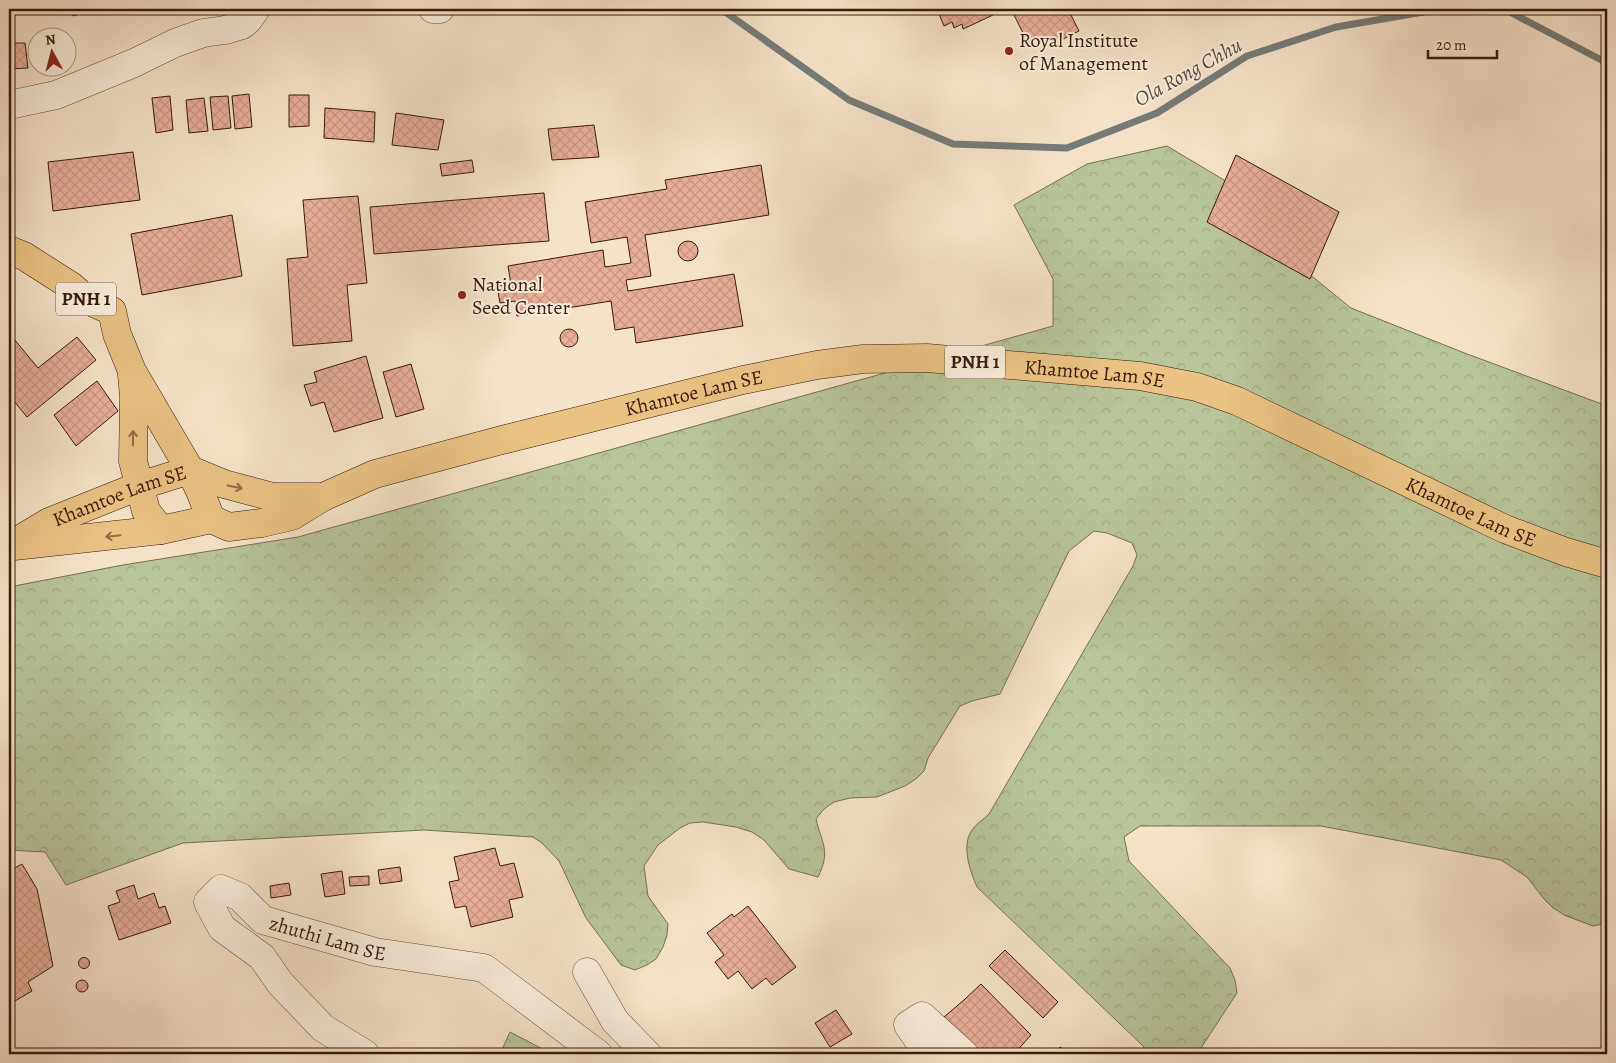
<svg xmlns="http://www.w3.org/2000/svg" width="1616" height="1063" viewBox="0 0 1616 1063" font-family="Alegreya,serif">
  <defs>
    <pattern id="forest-crowns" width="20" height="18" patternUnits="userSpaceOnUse" patternTransform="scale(1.25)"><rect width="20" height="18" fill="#b8c499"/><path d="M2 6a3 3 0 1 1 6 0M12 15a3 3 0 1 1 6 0" fill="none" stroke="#9fa883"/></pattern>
    <pattern id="building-cross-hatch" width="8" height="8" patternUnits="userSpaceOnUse" patternTransform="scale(1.25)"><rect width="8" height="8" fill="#e9ae98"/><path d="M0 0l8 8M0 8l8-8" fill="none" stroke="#c99582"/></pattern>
  </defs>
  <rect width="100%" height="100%" fill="#f5e3c9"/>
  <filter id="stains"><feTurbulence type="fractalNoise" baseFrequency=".004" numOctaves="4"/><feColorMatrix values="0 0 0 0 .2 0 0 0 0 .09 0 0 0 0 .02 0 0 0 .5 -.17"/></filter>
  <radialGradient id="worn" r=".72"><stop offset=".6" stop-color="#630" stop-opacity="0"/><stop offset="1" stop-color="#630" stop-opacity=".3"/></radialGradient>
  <!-- forest -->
  <g fill="url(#forest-crowns)" stroke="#787052">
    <path d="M1167,146L1281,214L1292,260L1351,308L1462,352L1607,406V923L1593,926L1564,915L1552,907L1544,899L1527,877L1501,860L1321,826H1140L1124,837L1129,861L1230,968L1235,980L1237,993L1197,1054H1148L1143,1046L977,887C970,871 961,845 972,830C976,824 984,819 989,814L1133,566L1137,555L1132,543L1107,533L1094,531L1069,551L1000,694L972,701L960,706L928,758L924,771L916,779L905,786L877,797L850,798L834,802L824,809L816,819C822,844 831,851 818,877L789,869L764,840L752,832L736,827L703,822L690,823L680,828L658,845L644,866L648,896L668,924L667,935L663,947L656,959L647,965L635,970L621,965L586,918L559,861L542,843L533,837L424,830L183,843L66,885L45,852L9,850V587L123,565L298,537L1053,326V279L1014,205L1087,164Z"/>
    <path d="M510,1032L552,1054H500Z"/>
  </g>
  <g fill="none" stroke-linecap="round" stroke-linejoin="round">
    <!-- stream -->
    <g stroke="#767b78" stroke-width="7">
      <path d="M721,9L849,100L953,144L1067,148L1157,113L1247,56L1336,27L1441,9"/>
      <path d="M1457,9L1508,11L1607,63"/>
    </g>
  </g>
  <!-- building -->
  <g fill="url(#building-cross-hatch)" stroke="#381b0c">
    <path d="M71,9H97L73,16Z"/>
    <path d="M937,9H991L993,15L963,29L962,24L954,28L952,22L944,26Z"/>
    <path d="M1011,9H1068L1079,31L1055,43L1053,39L1041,44L1039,38L1028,43Z"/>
    <path d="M9,43H25L28,68L9,69Z"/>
    <path d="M249,94L252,127L235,129L232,96Z"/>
    <path d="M289,95H309V126L289,127Z"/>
    <path d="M170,96L173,130L156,133L152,98Z"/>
    <path d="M228,96L231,128L213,130L210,97Z"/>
    <path d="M204,98L208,131L189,133L186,100Z"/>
    <path d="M325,108L375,112L374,142L324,138Z"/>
    <path d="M396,113L444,120L438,150L392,145Z"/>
    <path d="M594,125L599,157L552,160L548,129Z"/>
    <path d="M133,152L140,200L53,211L48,162Z"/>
    <path d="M1236,155L1339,212L1310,279L1207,222Z"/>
    <path d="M472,160L474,172L442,176L440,164Z"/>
    <path d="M761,165L769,215L645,235L651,276L626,280L628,291L734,274L743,326L636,343L634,327L615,330L611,301L517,316L515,301L500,303L497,286L511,284L508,266L603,250L605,267L631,263L627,237L591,243L585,202L667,189L665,180Z"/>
    <path d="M544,193L549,241L374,254L370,207Z"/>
    <path d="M358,196L367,283L347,285L352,341L293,346L287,259L308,257L303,200Z"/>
    <path d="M232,215L242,276L142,295L131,234Z"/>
    <circle cx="688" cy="251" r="10"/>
    <circle cx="569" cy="338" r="9"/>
    <path d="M9,333L38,368L77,337L96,360L27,417L9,395Z"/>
    <path d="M366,356L383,418L334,432L324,402L311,406L304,385L317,382L314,372Z"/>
    <path d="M411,364L424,409L396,417L383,372Z"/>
    <path d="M97,381L118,411L76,446L54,415Z"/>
    <path d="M495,848L500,866L514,863L523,897L509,900L513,917L471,927L466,906L455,908L449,882L459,880L454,857Z"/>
    <path d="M22,864L37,889L53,966L28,982L32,991L15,1001L9,989V907L12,905L9,900V871Z"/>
    <path d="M400,867L402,881L380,884L378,870Z"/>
    <path d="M342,871L345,894L325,897L321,874Z"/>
    <path d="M369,876V885L350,886L349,877Z"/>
    <path d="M289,883L291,895L271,898L270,886Z"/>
    <path d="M134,885L138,899L154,893L159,908L165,906L171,923L119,940L108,906L120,902L116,891Z"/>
    <path d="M748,906L796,967L772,985L766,978L752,989L738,971L728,979L715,962L724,955L707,933L732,914L734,917Z"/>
    <path d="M1005,950L1058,1002L1043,1018L989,966Z"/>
    <circle cx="84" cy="963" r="5.5"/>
    <circle cx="82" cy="986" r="6"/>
    <path d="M981,984L1031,1035L1014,1054H982L944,1017L964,1000Z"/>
    <path d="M836,1010L852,1034L830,1047L815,1023Z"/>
    <path d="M1060,1047L1071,1054H1056Z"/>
    <path d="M874,1048L879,1054H864Z"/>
  </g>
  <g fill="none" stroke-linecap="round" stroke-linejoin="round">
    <!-- minor casing -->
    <g stroke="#674d3b" stroke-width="29">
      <g id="minor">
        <path d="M433,9H440"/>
        <path d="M9,105L56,95L134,63L175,43L203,33L225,30L242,25L248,20L256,9"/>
        <path d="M587,972L615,1021L647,1054"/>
        <path id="s1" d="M365,1054L323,1028L280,983L262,957L222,928L208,902L221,889L240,897L263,920L375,952L484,968L598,1054"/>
        <path d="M928,1054L908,1025L922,1016L964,1054"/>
      </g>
    </g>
    <!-- major casing -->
    <g stroke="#381b0c" stroke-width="29">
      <g id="major">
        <path d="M9,250L24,256L71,286L87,300L112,311L117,334L132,371L190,470L200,491L211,519"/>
        <path d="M132,375L134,396L133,461L146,511L161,530"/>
        <path id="s2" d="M211,519L229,527L262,523L292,516L323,497L375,474L498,441L743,380L817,365L863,359L927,358L1140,376L1197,387L1237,401L1505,529L1566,552L1607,564"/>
        <path id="s3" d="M9,546L49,522L139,486L190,470L224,484L273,497H323"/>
        <path d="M14,546L161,530L211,519"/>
      </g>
    </g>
    <!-- minor -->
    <use href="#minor" stroke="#f8eddc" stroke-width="28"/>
    <!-- major -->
    <use href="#major" stroke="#eac284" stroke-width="28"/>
  </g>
  <!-- one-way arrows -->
  <defs><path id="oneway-shaft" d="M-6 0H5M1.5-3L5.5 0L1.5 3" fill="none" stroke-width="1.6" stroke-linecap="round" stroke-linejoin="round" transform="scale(1.25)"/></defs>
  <g stroke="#916e48">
    <use href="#oneway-shaft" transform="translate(133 438) rotate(-89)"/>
    <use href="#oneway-shaft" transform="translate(235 487) rotate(12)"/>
    <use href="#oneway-shaft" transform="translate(113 536) rotate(174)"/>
  </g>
  <!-- markers -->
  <g fill="#8f2418" stroke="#f8eddc" stroke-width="2">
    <circle cx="1009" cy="51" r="5"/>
    <circle cx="462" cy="295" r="5"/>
  </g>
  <g text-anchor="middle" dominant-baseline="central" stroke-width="4" stroke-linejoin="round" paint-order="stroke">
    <!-- shield labels -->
    <g fill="#f8eddc" stroke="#725a4a" stroke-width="1">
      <rect x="56" y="282.5" width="60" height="33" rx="4"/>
      <rect x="945" y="345.5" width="60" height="33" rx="4"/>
    </g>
    <g font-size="19" font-weight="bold" fill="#381b0c">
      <text x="86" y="299">PNH 1</text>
      <text x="975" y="362">PNH 1</text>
    </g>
    <!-- poi labels -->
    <g font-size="20" fill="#381b0c" stroke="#f8eddc" text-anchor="start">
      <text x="1019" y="40">Royal Institute<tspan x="1019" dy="23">of Management</tspan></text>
      <text x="472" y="284">National<tspan x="472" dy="23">Seed Center</tspan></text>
    </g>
    <!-- street labels -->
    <g font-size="20" fill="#381b0c" stroke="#f8eddc">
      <text stroke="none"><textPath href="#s2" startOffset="911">Khamtoe Lam SE</textPath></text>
      <text stroke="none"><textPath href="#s2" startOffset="506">Khamtoe Lam SE</textPath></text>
      <text stroke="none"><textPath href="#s3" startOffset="122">Khamtoe Lam SE</textPath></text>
      <text stroke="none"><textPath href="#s2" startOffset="1316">Khamtoe Lam SE</textPath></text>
      <text stroke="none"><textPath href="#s1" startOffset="361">zhuthi Lam SE</textPath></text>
    </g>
    <!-- water labels -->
    <g font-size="21" font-style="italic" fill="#574b42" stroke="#f8eddc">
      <text transform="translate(1188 72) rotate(-29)">Ola Rong Chhu</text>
    </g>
  </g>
  <!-- margin -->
  <rect width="1616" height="1063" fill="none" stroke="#f5e3c9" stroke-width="30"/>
  <rect x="10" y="10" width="1596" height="1043" fill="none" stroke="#381b0c" stroke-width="2.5"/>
  <rect x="15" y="15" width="1586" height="1033" fill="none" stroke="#381b0c"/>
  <!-- north arrow -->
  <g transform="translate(52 52) rotate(353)"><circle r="24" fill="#f8eddc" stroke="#ab9989"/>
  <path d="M0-4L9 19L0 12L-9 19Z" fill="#8f2418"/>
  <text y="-8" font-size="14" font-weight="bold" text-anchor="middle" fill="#381b0c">N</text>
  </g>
  <!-- scale -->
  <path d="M1428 50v8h69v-8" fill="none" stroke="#381b0c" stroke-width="2.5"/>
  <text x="1436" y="50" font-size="15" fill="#381b0c" stroke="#f8eddc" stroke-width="4" paint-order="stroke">20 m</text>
  <rect width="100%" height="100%" filter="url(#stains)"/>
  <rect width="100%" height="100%" fill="url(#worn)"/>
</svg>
